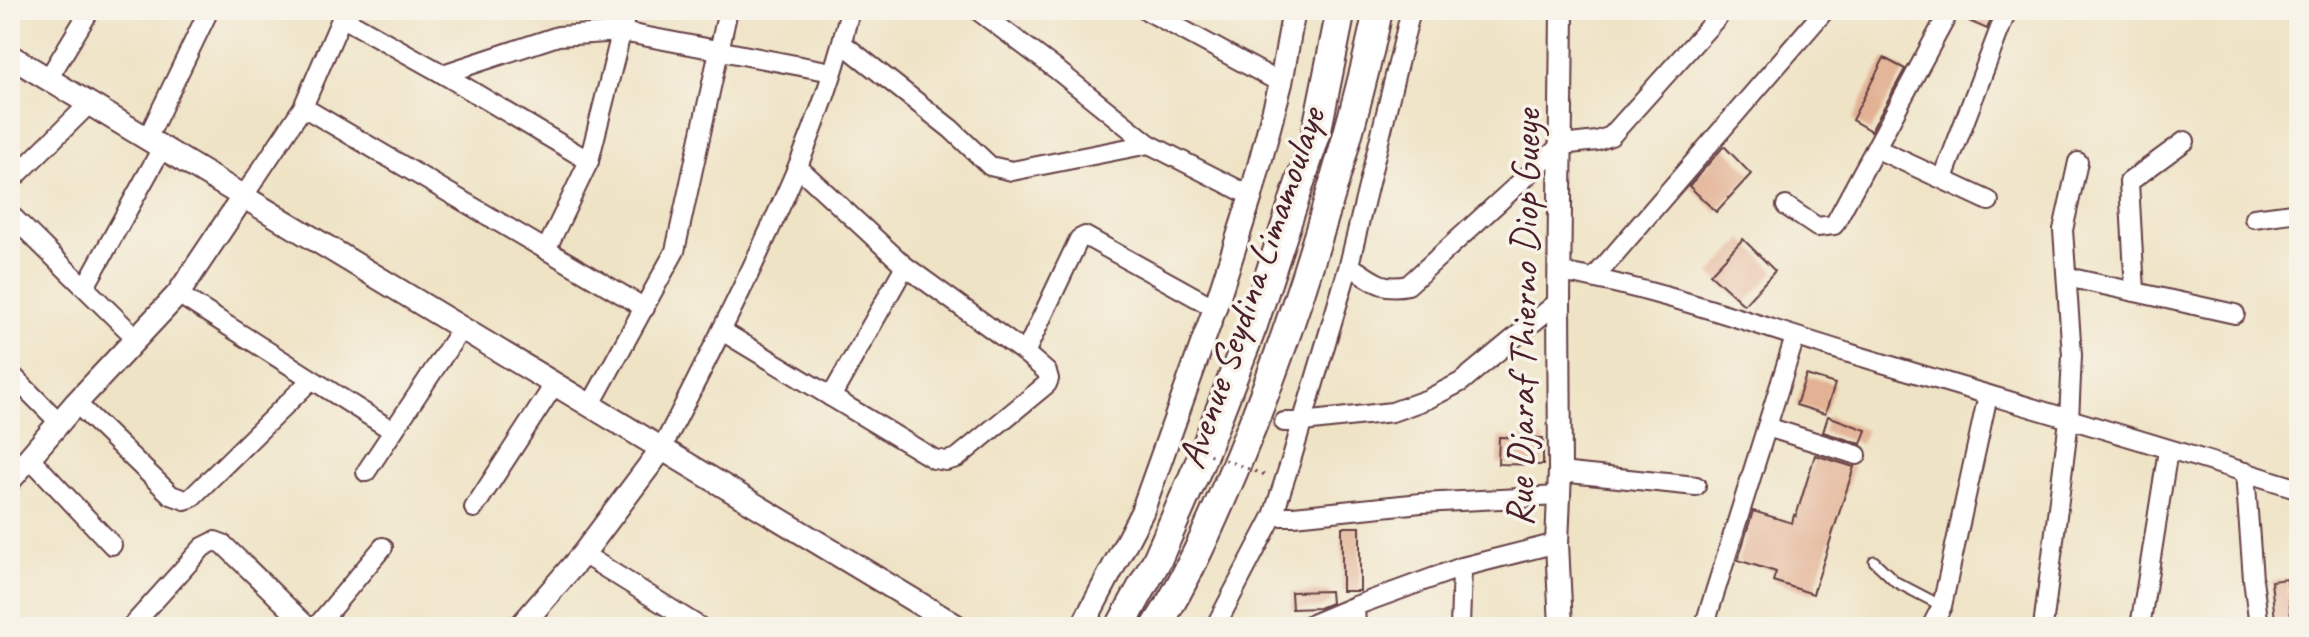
<svg xmlns="http://www.w3.org/2000/svg" width="2309" height="637" viewBox="0 0 2309 637" font-family="Caveat,sans-serif">
  <rect width="100%" height="100%" fill="#f7f3e8"/>
  <filter id="ink" filterUnits="userSpaceOnUse"><feTurbulence type="fractalNoise" baseFrequency=".0125" numOctaves="2"/><feDisplacementMap in="SourceGraphic" scale="16" xChannelSelector="R" yChannelSelector="G"/><feConvolveMatrix kernelMatrix="1 2 1 2 8 2 1 2 1" color-interpolation-filters="sRGB"/></filter>
  <filter id="wash" filterUnits="userSpaceOnUse"><feTurbulence type="fractalNoise" baseFrequency=".006" numOctaves="4" result="noise"/><feDisplacementMap in="SourceGraphic" scale="32" xChannelSelector="R" yChannelSelector="G"/><feGaussianBlur stdDeviation="1.8" result="paint"/><feColorMatrix in="noise" values="0 0 0 0 0 0 0 0 0 0 0 0 0 0 0 0 0 1.4 0 .05"/><feComposite in="paint" operator="in"/></filter>
  <g filter="url(#wash)">
    <rect width="100%" height="100%" fill="#efe3c5"/>
    <g id="blocks">
      <!-- building -->
      <g fill="#e3b295">
        <path d="M1974,10H1994L1987,29L1969,21Z"/>
        <path d="M1884,58L1905,69L1871,131L1852,120Z"/>
        <path d="M1724,146L1751,174L1716,212L1689,186Z"/>
        <path d="M1743,239L1775,271L1744,305L1710,274Z"/>
        <path d="M1806,375L1835,384L1825,414L1796,405Z"/>
        <path d="M1828,416L1866,430L1861,444L1823,432Z"/>
        <path d="M1499,437L1543,438V465L1498,464Z"/>
        <path d="M1815,455L1854,467L1813,594L1773,581L1776,572L1738,560L1753,511L1792,523L1794,515L1796,516Z"/>
        <rect x="1342" y="527" width="18" height="64"/>
        <path d="M2287,579L2291,618L2275,620L2271,581Z"/>
        <path d="M1330,591L1331,603L1319,608L1292,609L1291,592Z"/>
      </g>
    </g>
  </g>
  <g filter="url(#ink)">
    <use href="#blocks" fill-opacity="0" stroke="#633c42" stroke-width="2"/>
    <g fill="none" stroke-linecap="round" stroke-linejoin="round">
      <!-- service casing -->
      <g stroke="#633c42" stroke-width="13">
        <path id="service" d="M1874,561L1896,582L1942,606"/>
      </g>
      <!-- minor casing -->
      <g stroke="#633c42" stroke-width="22">
        <g id="minor">
          <path d="M977,10L1057,70L1149,144L1251,196"/>
          <path d="M1146,10L1281,83"/>
          <path d="M2297,10L2299,23"/>
          <path d="M343,18L443,74L589,161"/>
          <path d="M842,43L951,129L990,166L1012,171L1149,144"/>
          <path d="M443,74L558,36L622,32L832,72"/>
          <path d="M48,79L90,10"/>
          <path d="M303,107L645,308"/>
          <path d="M147,139L209,10"/>
          <path d="M1875,148L1989,201"/>
          <path d="M1943,178L2007,10"/>
          <path d="M10,182L89,104"/>
          <path d="M243,197L303,107L345,10"/>
          <path d="M1786,206L1817,227L1834,225L1950,10"/>
          <path d="M10,214L136,338"/>
          <path d="M2254,218L2299,212"/>
          <path d="M546,250L589,161L627,10"/>
          <path d="M1349,265C1372,280 1381,291 1408,285L1561,145L1597,141L1611,136L1724,10"/>
          <path d="M1560,272C1660,289 1755,325 1852,354C2001,399 2150,442 2299,489"/>
          <path d="M2067,277L2235,314"/>
          <path d="M1594,278L1825,10"/>
          <path d="M85,287L162,148"/>
          <path d="M2135,292L2129,182L2185,141"/>
          <path d="M178,294L393,431"/>
          <path d="M722,331L934,459L946,461L957,458L1047,384L1049,379L1047,372L1025,353L905,266L799,168"/>
          <path d="M1025,353L1079,239L1085,236L1215,308"/>
          <path d="M10,373L59,422"/>
          <path d="M831,397L905,266"/>
          <path d="M76,403L171,495L185,500L191,498L311,380"/>
          <path d="M590,406L675,251L728,10"/>
          <path d="M1284,422H1303L1392,412L1428,399L1461,382L1559,301"/>
          <path d="M1767,427L1857,455"/>
          <path d="M661,450C696,382 730,315 762,246C798,170 831,92 850,10"/>
          <path d="M29,457L112,545"/>
          <path d="M366,472L461,329"/>
          <path d="M1560,472L1696,486"/>
          <path d="M2245,472L2253,579L2259,627"/>
          <path d="M474,508L554,385"/>
          <path d="M1273,516H1294L1421,503L1559,496"/>
          <path d="M583,554L700,627"/>
          <path d="M1355,606L1356,627"/>
          <path d="M131,627L203,547L215,541L223,544L308,627"/>
          <path d="M316,627L383,547"/>
          <path d="M1215,627L1273,516L1292,457L1349,265L1411,10"/>
          <path d="M1305,627L1355,606L1462,567L1557,543"/>
          <path d="M1460,627L1462,567"/>
          <path d="M1704,627L1795,337"/>
          <path d="M1931,627L1942,606L1988,395"/>
          <path d="M2043,627L2069,420L2072,355L2063,230L2078,162"/>
          <path d="M2140,627L2168,450"/>
        </g>
      </g>
      <!-- tertiary casing -->
      <g stroke="#633c42" stroke-width="26">
        <g id="tertiary">
          <path d="M10,56L958,627"/>
          <path d="M10,480L76,403L178,294L243,197"/>
          <path d="M520,627L583,554L661,450"/>
          <path d="M1082,627L1142,512L1215,308L1251,196L1281,83L1294,10"/>
          <path d="M1561,627L1557,543L1560,472L1559,301L1562,10"/>
        </g>
      </g>
      <!-- trunk casing -->
      <g stroke="#633c42" stroke-width="32">
        <g id="trunk">
          <path d="M1120,627L1157,560L1200,462L1253,325L1316,134L1341,10"/>
          <path d="M1156,627C1190,575 1215,514 1239,458C1275,371 1305,283 1331,193C1349,132 1366,72 1378,10"/>
        </g>
      </g>
      <!-- service -->
      <use href="#service" stroke="#fff" stroke-width="9"/>
      <!-- minor -->
      <use href="#minor" stroke="#fff" stroke-width="18"/>
      <!-- tertiary -->
      <use href="#tertiary" stroke="#fff" stroke-width="22"/>
      <!-- trunk -->
      <use href="#trunk" stroke="#fff" stroke-width="28"/>
      <!-- path-bridge -->
      <path stroke="#633c42" stroke-width="3" stroke-dasharray="2 6" stroke-linecap="butt" d="M1187,446L1265,475"/>
    </g>
  </g>
  <g text-anchor="middle" dominant-baseline="central" stroke-width="7" stroke-linejoin="round" paint-order="stroke">
    <!-- street labels -->
    <g font-size="40" fill="#4a1f2b" stroke="#f7f3e8">
      <text transform="translate(1251 288) rotate(-71)">Avenue Seydina Limamoulaye</text>
      <text transform="translate(1523 318) rotate(-89)">Rue Djaraf Thierno Diop Gueye</text>
    </g>
  </g>
  <!-- margin -->
  <rect width="2309" height="637" fill="none" stroke="#f7f3e8" stroke-width="40"/>
</svg>
